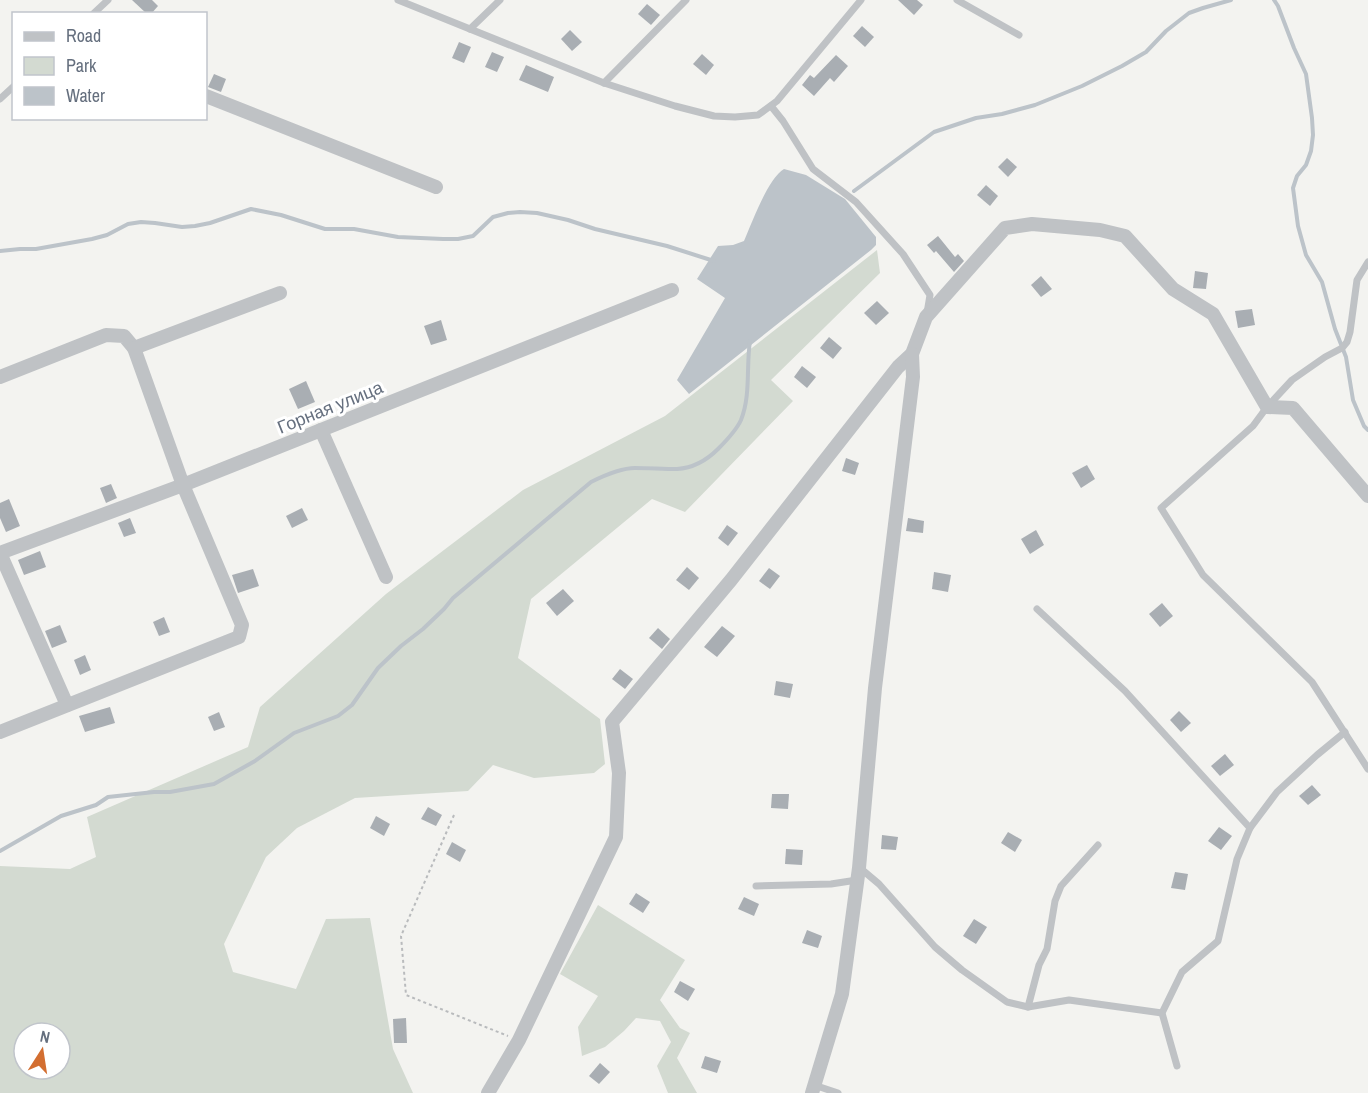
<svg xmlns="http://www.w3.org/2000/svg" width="1368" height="1093" viewBox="0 0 1368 1093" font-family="'Archivo Narrow',sans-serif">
  <rect width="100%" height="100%" fill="#f3f3f0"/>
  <!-- green -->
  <g fill="#d3dad1" fill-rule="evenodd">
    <path d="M877,250L880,273L771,380L793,401L685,512L652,499L531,599L518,658L600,719L605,764L594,773L534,778L493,765L468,791L355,798L297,828L266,857L224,944L233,972L296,989L326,919L370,918L393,1049L413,1093H0V866L70,869L96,857L87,817L248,747L260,707L386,594L523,490L665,416ZM24,1033H60V1069H24Z"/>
    <path d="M598,905L685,960L660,1000L680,1028L690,1033L677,1058L697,1093H668L657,1066L671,1042L660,1021L636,1018L624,1031L605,1047L582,1056L578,1027L598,996L560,974Z"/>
  </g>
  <!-- water -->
  <path fill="#bcc3c9" d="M784,169L806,175L845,199L876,237V245L871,250L689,394L677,380L725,298L697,279L718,246L733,245L744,241C752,223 768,178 784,169Z"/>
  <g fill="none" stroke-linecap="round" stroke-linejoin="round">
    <!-- stream -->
    <g stroke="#bcc3c9" stroke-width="4">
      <path d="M1274,0L1278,6L1294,48L1306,74L1312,118L1313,135L1311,151L1306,165L1297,176L1293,188L1298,226L1306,255L1322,282L1335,329L1346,357L1353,400L1364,426L1368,430"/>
      <path d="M854,191L934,132L976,118L1002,114L1035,105L1082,86L1122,66L1146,52L1166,31L1189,13L1203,8L1231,0"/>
      <path d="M0,251L20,249H36L92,239L107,235L128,224L141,222L155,223L182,227L195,226L210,223L251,209L281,215L325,229H354L398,237L443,239H458L473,236L493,217L508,213L520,212L537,213L568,220L595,229L667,246L714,261"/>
      <path d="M0,851L61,816L96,805L108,797L154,792H170L214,784L255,761L294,733L338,716L352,705L378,668L401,646L423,629L444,609L453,598L591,482C603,476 620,468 635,468C649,468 663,469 677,469C693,468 707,460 718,449C726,441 736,431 741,420C751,395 746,367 750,341"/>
    </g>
  </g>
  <!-- building -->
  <g fill="#a9aeb3">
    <path d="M132,0H152L158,6L151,14H147Z"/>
    <path d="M898,0H917L923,5L914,15Z"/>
    <path d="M647,4L660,15L651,25L638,14Z"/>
    <path d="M862,26L874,37L865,47L853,36Z"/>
    <path d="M570,30L582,42L572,51L561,39Z"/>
    <path d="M459,42L471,47L464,63L452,58Z"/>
    <path d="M492,52L504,57L497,72L485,67Z"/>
    <path d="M702,54L714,65L706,75L693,64Z"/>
    <path d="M836,55L848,66L834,82L830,78L814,96L802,85L810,75L814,78Z"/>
    <path d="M526,65L554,77L548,92L519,80Z"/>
    <path d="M214,74L226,79L221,92L208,87Z"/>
    <path d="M1007,158L1017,167L1008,177L998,167Z"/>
    <path d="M986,185L998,196L990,206L977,195Z"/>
    <path d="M938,236L955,257L958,254L964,261L954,272L936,251L934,253L927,245Z"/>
    <path d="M1195,271L1208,273L1206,289L1193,288Z"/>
    <path d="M1041,276L1052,289L1041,297L1031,285Z"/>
    <path d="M877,301L889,313L876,325L864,313Z"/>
    <path d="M1252,309L1255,325L1238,328L1235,311Z"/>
    <path d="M441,320L447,340L431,345L424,326Z"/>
    <path d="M829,337L842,348L833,359L820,348Z"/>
    <path d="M802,366L816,377L807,388L794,377Z"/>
    <path d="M306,381L315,402L298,409L289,389Z"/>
    <path d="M846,458L859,463L855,475L842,471Z"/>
    <path d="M1087,465L1095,479L1081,488L1072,473Z"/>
    <path d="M111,484L117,498L106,503L100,488Z"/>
    <path d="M9,499L20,526L6,532L0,518V503Z"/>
    <path d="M302,508L308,520L292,528L286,516Z"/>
    <path d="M130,518L136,533L124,537L118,523Z"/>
    <path d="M908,518L924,521L923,533L906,531Z"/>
    <path d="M727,525L738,533L728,546L718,538Z"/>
    <path d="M1036,530L1044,545L1030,554L1021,539Z"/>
    <path d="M40,551L46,567L24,575L18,560Z"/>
    <path d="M687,567L699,578L689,590L676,580Z"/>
    <path d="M769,568L780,576L770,589L759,581Z"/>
    <path d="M253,569L259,586L238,593L232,575Z"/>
    <path d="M934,572L951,575L948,592L932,589Z"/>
    <path d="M563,589L574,601L557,616L546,603Z"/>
    <path d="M1162,603L1173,616L1160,627L1149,614Z"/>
    <path d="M164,617L170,632L159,636L153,622Z"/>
    <path d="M60,625L67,642L52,648L45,631Z"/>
    <path d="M722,626L735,636L717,657L704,647Z"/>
    <path d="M658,628L670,639L662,649L649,638Z"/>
    <path d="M85,655L91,670L80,675L74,660Z"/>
    <path d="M620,669L633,679L625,689L612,679Z"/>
    <path d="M776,681L793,684L790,698L774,695Z"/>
    <path d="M110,707L115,723L85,732L79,716Z"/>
    <path d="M1179,711L1191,723L1181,732L1170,720Z"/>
    <path d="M219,712L225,727L214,731L208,717Z"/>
    <path d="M1225,754L1234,765L1220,776L1211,766Z"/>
    <path d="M1312,785L1321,795L1308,805L1299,796Z"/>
    <path d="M772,794H789L788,809L771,808Z"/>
    <path d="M428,807L442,815L436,826L421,819Z"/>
    <path d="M376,816L390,824L384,836L370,828Z"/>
    <path d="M1219,827L1232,836L1221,850L1208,841Z"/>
    <path d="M1008,832L1022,840L1015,852L1001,843Z"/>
    <path d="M882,835L898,837L896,850L881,849Z"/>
    <path d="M452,842L466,850L460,862L446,854Z"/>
    <path d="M786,849L803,850L802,865L785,864Z"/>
    <path d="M1175,872L1188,874L1185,890L1171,888Z"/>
    <path d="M636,893L650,902L643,913L629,904Z"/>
    <path d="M744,897L759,904L754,916L738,909Z"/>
    <path d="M974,919L987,927L976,944L963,936Z"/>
    <path d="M807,930L822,936L818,948L802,943Z"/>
    <path d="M680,981L695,989L688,1001L674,992Z"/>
    <path d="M406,1018L407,1043H394L393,1019Z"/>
    <path d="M705,1056L721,1061L717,1073L701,1068Z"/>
    <path d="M600,1063L610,1072L599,1084L589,1076Z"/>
  </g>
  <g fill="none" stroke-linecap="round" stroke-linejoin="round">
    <!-- path -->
    <path stroke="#b9bbbd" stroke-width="2" stroke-dasharray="3 3" stroke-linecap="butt" d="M454,815L401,936L406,995L508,1036"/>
    <!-- lane -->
    <g stroke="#bfc2c5" stroke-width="7">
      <path d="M398,0L604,83L675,106L714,116L735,117L758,115L777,101L861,0"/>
      <path d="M957,0L1019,35"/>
      <path d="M93,14L108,0"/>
      <path d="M470,29L500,0"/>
      <path d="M604,83L686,0"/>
      <path d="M0,99L14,86"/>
      <path d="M771,106L783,121L813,169L856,202L903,254L930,295L927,313"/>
      <path d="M1368,262L1357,280L1350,332L1347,342L1342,348L1325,357L1292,380L1267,407L1253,426L1161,508L1203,575L1312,682L1368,769"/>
      <path d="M1037,609L1125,691L1250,828"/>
      <path d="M860,868L879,884L935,947L962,970L1007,1002L1028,1007L1069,1000L1162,1013"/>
      <path d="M756,886L831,884L857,880"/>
      <path d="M1028,1007L1039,965L1047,949L1055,901L1061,886L1098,845"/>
      <path d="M1177,1066L1162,1013L1182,972L1218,941L1237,859L1250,828L1277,792L1317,755L1345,732"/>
      <path d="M814,1085L838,1093"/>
    </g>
    <!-- street -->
    <g stroke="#bfc2c5" stroke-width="14">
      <path d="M206,96L436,187"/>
      <path d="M0,377L106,335L124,336L134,348L280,293"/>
      <path d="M321,430L386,577"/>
      <path d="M67,705L0,553L183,485L672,290"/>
      <path d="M0,732L239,637L242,625L183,485L134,348"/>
      <path d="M488,1093L519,1040L616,837L619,773L612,722L731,580L898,367L912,354L926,317L1005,228L1032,224L1100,230L1125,236L1173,289L1213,314L1267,407L1293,408L1368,496"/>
      <path d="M812,1093L842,994L859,868L875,688L913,377L912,354"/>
    </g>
  </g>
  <g text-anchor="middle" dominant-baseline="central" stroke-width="6" stroke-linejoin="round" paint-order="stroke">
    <!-- street labels -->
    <g font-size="18" fill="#656f7e" stroke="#fff">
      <text transform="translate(330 407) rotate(-22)">Горная улица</text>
    </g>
  </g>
  <!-- legend -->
  <rect x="12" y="12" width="195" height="108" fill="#ffffff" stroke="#c1c5cb" stroke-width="1.5"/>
  <rect x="24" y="32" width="30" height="9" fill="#bfc2c5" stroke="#c1c5cb" stroke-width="1.5"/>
  <text x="66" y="42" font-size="18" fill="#656f7e">Road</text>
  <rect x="24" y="57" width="30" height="18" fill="#d3dad1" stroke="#c1c5cb" stroke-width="1.5"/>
  <text x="66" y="72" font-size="18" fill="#656f7e">Park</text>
  <rect x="24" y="87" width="30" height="18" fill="#bcc3c9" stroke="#c1c5cb" stroke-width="1.5"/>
  <text x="66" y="102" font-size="18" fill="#656f7e">Water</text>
  <!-- north arrow -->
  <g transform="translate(42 1051) rotate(12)"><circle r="28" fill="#ffffff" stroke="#c1c5cb" stroke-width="1.5"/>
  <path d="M0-4.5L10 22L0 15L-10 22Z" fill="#d36e30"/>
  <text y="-9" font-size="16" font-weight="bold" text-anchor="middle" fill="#656f7e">N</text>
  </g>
</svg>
